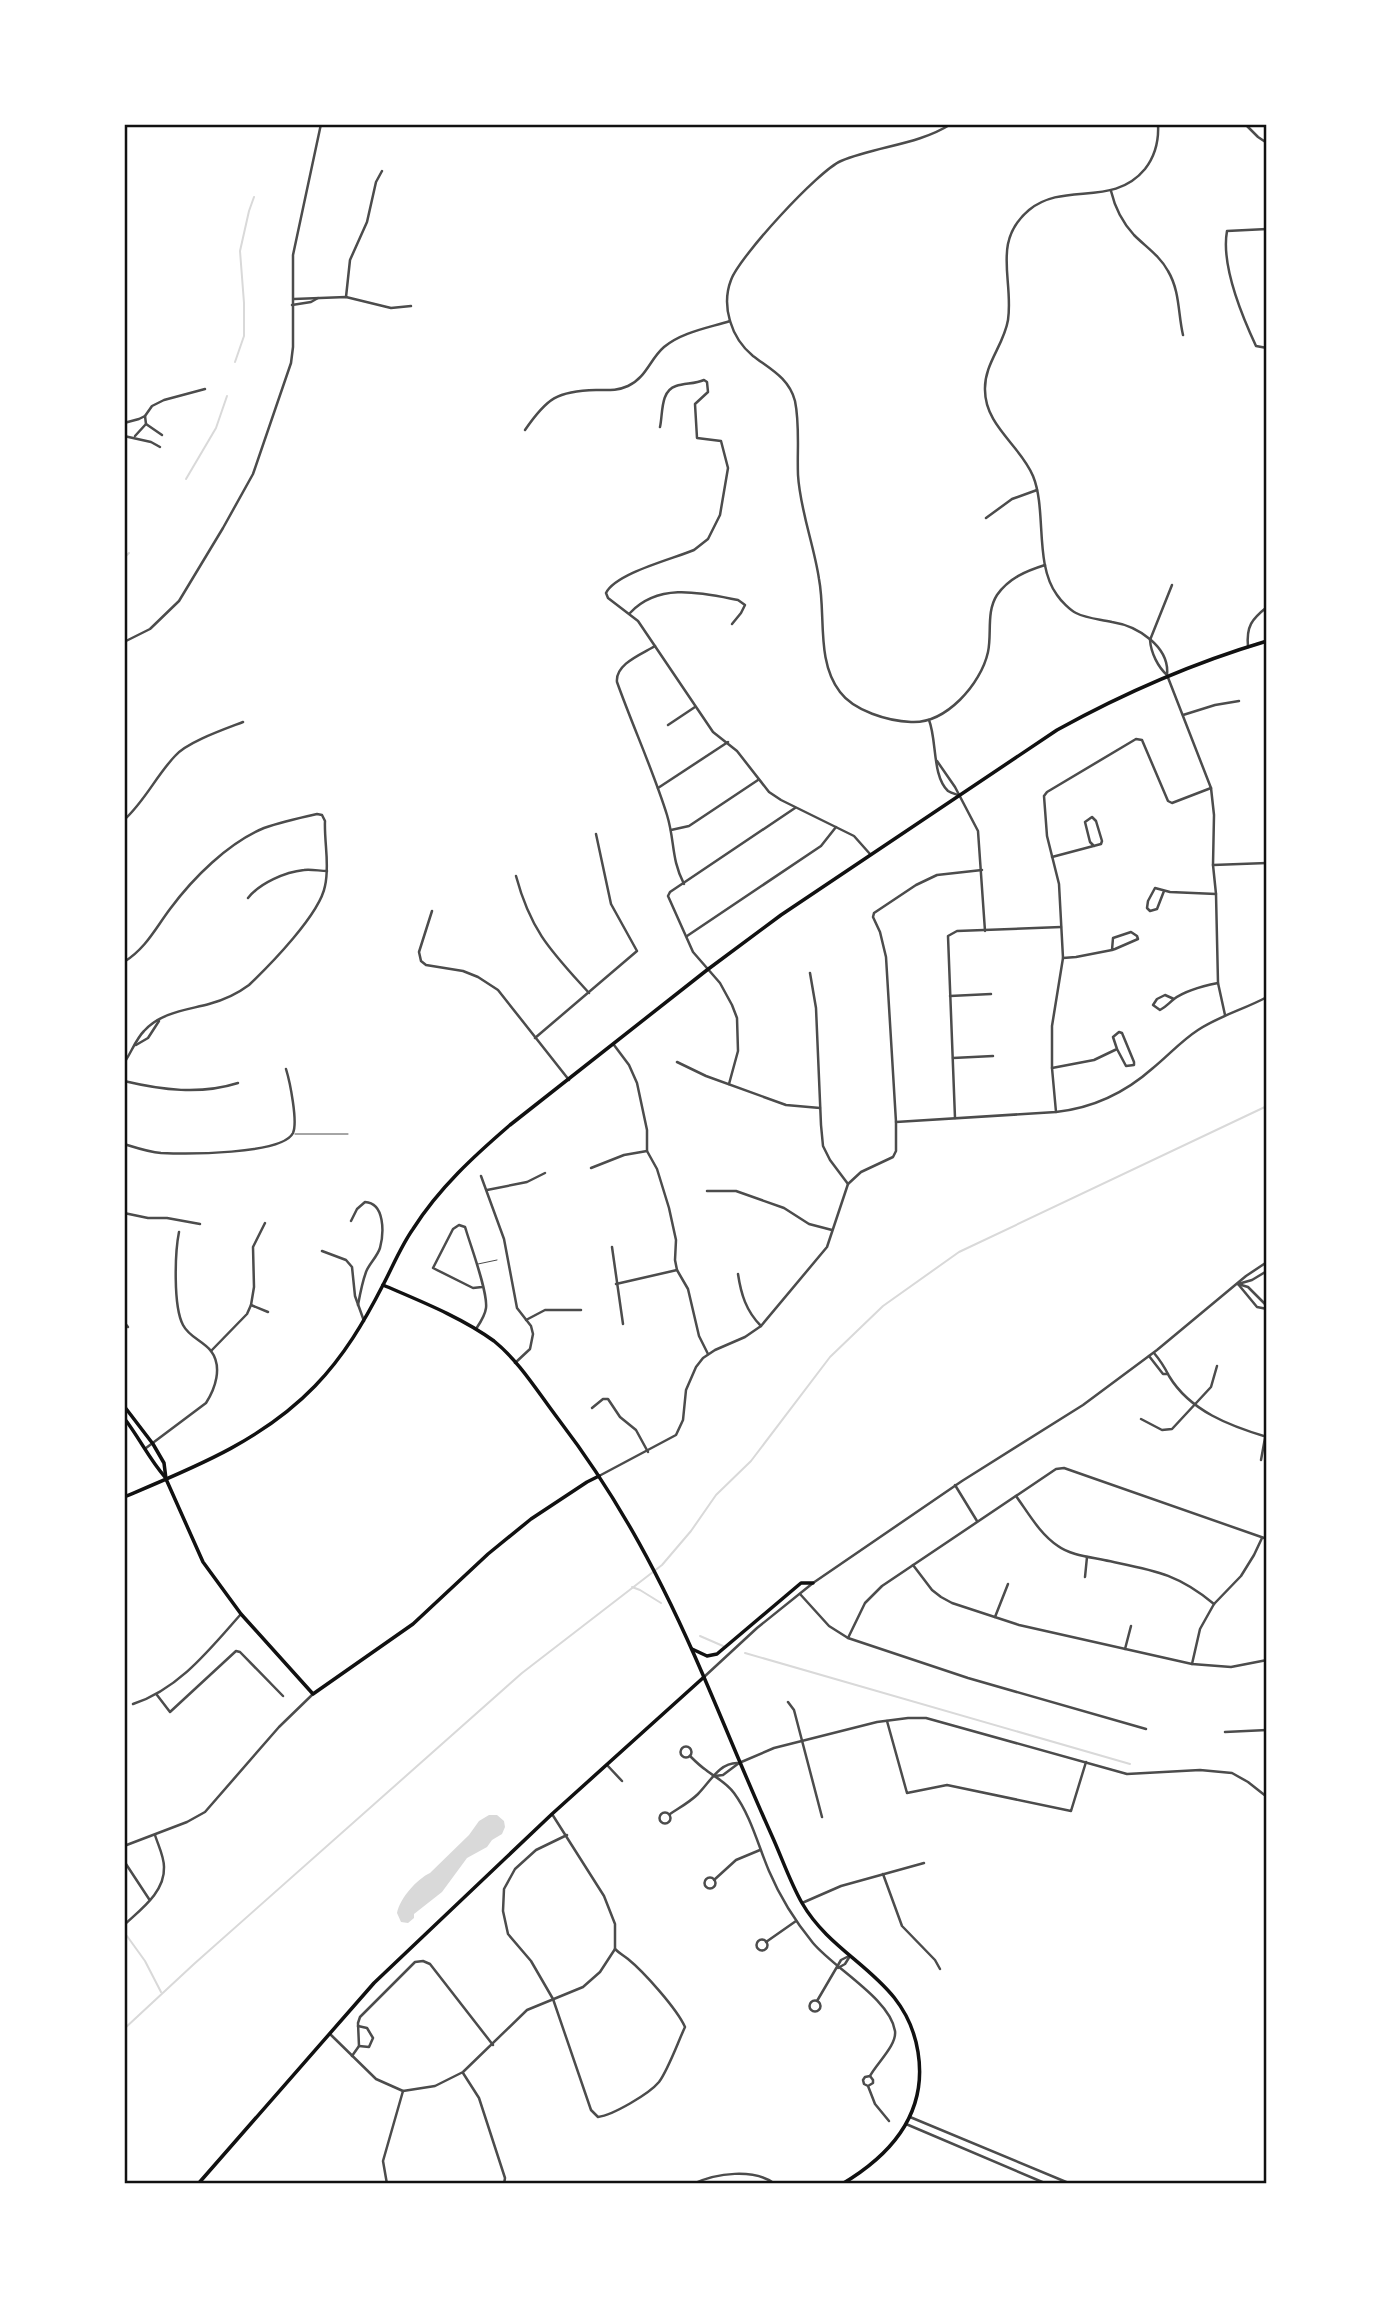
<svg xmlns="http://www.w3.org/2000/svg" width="1391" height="2308" viewBox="0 0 1391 2308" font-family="'IBM Plex Sans',sans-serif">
  <rect width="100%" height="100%" fill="#fff"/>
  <!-- water -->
  <path fill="#d9d9d9" d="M489,1815H497L504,1821L505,1827L502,1834L492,1840L487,1847L467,1858L442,1892L414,1914V1918L408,1923L401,1922L397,1913C400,1898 417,1879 430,1873L469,1835L479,1821Z"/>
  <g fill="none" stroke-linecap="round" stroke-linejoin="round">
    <!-- stream -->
    <g stroke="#d9d9d9" stroke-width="2">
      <path d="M235,362L244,336V303L240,251L249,211L254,197"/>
      <path d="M186,479L216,428L227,396"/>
      <path d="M124,558L129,553"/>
      <path d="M632,1587L640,1590L661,1603"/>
      <path d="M700,1636L723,1646"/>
      <path d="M745,1653L1130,1764"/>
      <path d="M127,1936L145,1961L161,1992"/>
      <path d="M124,2029L194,1964L522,1673L662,1565L691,1531L716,1495L751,1461L830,1357L883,1306L959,1252L1267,1106"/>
    </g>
    <!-- service -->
    <g stroke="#4c4c4c" stroke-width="1">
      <path d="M295,1134H348"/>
      <path d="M478,1264L497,1260"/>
    </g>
    <!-- minor -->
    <g stroke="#4c4c4c" stroke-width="2.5">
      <path d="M951,124C918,145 877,146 841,161C819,170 739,257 731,280C721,306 731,338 753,356C770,369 789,378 795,401C800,425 797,451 798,475C800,510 814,545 819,579C826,615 816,661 840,692C854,711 888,721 911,722C946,724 981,684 988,652C992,634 986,612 997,595C1009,578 1026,571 1045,565"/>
      <path d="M1158,124C1159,141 1155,156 1145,169C1113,208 1064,181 1029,210C991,242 1014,280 1008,320C1004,345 984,364 985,390C985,426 1021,446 1033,476C1047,510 1034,564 1057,595C1061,601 1070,610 1076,613C1088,619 1100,619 1112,622C1138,626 1170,647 1167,675L1211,788L1214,815L1213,865L1216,894L1218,983L1225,1015"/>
      <path d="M1245,124L1258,137L1267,143"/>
      <path d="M1111,191C1115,208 1122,222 1134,235C1146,247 1160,256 1168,271C1180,291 1178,314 1183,335"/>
      <path d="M1267,229L1227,231C1221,264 1242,316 1256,346L1267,348"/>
      <path d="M346,297L350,260L367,222L376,182L382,171"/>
      <path d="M294,299L346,297L391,308L411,306"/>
      <path d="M292,305L311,302L318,298"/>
      <path d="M124,423L139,419L145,416L152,406L164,400L205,389"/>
      <path d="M146,424L162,435"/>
      <path d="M660,427C663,414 660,391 676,386C685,383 695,384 704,380L707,382L708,392L695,404L697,438L721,441L728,468L720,515L708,539L694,550C673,559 616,573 606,593L608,598L638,621L713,732L737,751L769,792L781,800L854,836L870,854"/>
      <path d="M525,430C547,398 557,391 596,390C608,390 617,391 628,386C646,378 650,359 664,347C682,332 708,328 730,321"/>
      <path d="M124,436L151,442L160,447"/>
      <path d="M135,436L146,424L145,416"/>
      <path d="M986,518L1012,499L1037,490"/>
      <path d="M630,613C659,582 702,593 738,600L745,605L741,613L732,624"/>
      <path d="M655,646C642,654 615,664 617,682C633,727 653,770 667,815C675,841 671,859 684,884"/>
      <path d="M1248,647C1246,626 1252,619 1267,607"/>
      <path d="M1167,675C1158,667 1151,653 1150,640L1172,585"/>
      <path d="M1183,715L1215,705L1239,701"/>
      <path d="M929,720C937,740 932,776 948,791C951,793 955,794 958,795"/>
      <path d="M668,725L695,707"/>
      <path d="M937,761L955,787L978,831L985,931"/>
      <path d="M658,788L728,742"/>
      <path d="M124,820C145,801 156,776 175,756C187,742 225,729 243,722"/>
      <path d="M671,830L689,826L758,780"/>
      <path d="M1052,857L1101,844L1102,841L1096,821L1092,817L1085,822L1090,842L1094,846"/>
      <path d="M1213,865L1267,863"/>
      <path d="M516,876C531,932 552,952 589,993"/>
      <path d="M1164,891L1157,909L1150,911L1147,908L1148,901L1155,888L1170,892L1216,894"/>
      <path d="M248,898C260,883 285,872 304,870C311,869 320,871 327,871"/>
      <path d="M432,911L419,952L421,961L426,965L463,971L478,977L498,990L569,1080"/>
      <path d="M687,936L821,846L836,827"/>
      <path d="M1063,958L1076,957L1112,950L1115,949L1138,939L1137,936L1131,932L1113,938L1112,950"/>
      <path d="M124,962C146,948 155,929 170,909C193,878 228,843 264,828C281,822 299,818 317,814L322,815L325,821C324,842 330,865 325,886C320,914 270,965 249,985C237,994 224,1000 209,1004C187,1010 161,1012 144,1031C136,1039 131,1053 124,1063"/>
      <path d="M810,973L816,1008L821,1125L823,1146L830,1160L848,1184"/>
      <path d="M950,996L991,994"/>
      <path d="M1174,999L1165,995L1157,999L1153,1005L1160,1010C1166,1007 1168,1004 1174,999C1186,990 1203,986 1218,983"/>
      <path d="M535,1038L637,951L611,904L596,834"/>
      <path d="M136,1045L148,1038L159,1021"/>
      <path d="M614,1045L629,1065L637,1083L647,1130V1151L657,1169L669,1208L676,1240L675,1260L677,1270L688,1289L699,1336L708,1354"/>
      <path d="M953,1058L993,1056"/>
      <path d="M677,1062L706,1076L786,1105L820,1108"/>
      <path d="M1052,1068L1094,1060L1117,1049L1126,1066L1134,1065V1062L1122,1033L1119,1032L1113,1037L1117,1049"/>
      <path d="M124,1081C162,1090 200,1095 238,1083"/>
      <path d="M729,1084L738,1051L737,1018L732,1005L720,983L693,952L668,896L670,892L795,808"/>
      <path d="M1056,1112L1052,1068V1026L1063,958L1059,884L1047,836L1044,796L1047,792L1136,739L1142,740L1168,801L1172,803L1211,788"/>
      <path d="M955,1118L948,936L957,931L1061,927"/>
      <path d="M896,1122L886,957L880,932L873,917L874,913L916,885L937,875L982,870"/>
      <path d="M124,1144C137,1148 148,1152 161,1153C184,1154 282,1155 293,1133C298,1122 290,1082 286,1069"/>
      <path d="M591,1168L624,1155L647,1151"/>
      <path d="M481,1176L504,1239L517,1308L531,1326L533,1334L530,1349L515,1363"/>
      <path d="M487,1190L527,1182L545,1173"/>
      <path d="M707,1191H736L784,1208L809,1224L832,1230"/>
      <path d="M124,1213L148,1218H167L200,1224"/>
      <path d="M351,1221L357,1209L365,1202C385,1203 384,1233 380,1248C377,1257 369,1264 366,1272C362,1283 360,1294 358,1305"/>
      <path d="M612,1247L623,1324"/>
      <path d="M322,1251L346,1260L352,1267L355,1296L364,1321"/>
      <path d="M738,1274C741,1294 746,1311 761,1326"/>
      <path d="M616,1284L677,1270"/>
      <path d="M1238,1284L1257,1307L1267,1309"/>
      <path d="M1238,1284L1248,1287L1267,1306"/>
      <path d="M251,1305L268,1312"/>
      <path d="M526,1320L545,1310H581"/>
      <path d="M124,1322L128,1327"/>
      <path d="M476,1329C480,1323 485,1316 486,1308C488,1292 471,1247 466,1230L465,1227L459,1225L453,1229L433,1268L473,1288L482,1287"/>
      <path d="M211,1351L247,1314L251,1305L254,1287L253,1247L265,1223"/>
      <path d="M1154,1353C1160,1360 1165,1368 1169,1376C1190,1411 1230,1426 1267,1437"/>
      <path d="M1149,1356L1163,1374H1168"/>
      <path d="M592,1408L603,1399H608L620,1417L636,1430L648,1452"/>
      <path d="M1141,1419L1162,1430L1172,1429L1211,1387L1217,1366"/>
      <path d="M146,1448L206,1403C215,1389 223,1367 211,1351C203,1341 189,1337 183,1325C173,1306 175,1252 179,1232"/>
      <path d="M1261,1460L1265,1438"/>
      <path d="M955,1485L977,1521"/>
      <path d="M1016,1496C1029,1514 1040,1534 1058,1546C1070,1555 1090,1557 1104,1560C1151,1570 1176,1572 1214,1604"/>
      <path d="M913,1565L932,1590L941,1597L952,1603L1019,1625L1192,1664L1231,1667L1267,1660"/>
      <path d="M1085,1577L1087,1557"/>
      <path d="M800,1594L829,1626L848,1638L968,1678L1146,1729"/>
      <path d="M995,1617L1008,1584"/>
      <path d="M848,1638L865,1603L882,1586L1056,1469L1064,1468L1267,1539"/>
      <path d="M1125,1649L1131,1626"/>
      <path d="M1192,1664L1200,1629L1214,1604L1241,1576L1254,1555L1262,1538"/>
      <path d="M157,1695L170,1712L236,1651L240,1652L283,1696"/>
      <path d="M788,1702L794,1710L822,1817"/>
      <path d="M133,1704C179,1689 210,1649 241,1614"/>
      <path d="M887,1721L907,1793L947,1785L1071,1811L1086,1762"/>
      <path d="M1225,1732L1267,1730"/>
      <circle cx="686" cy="1752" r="5.5"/>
      <path d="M690,1756C695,1761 700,1766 706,1770C716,1778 726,1782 734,1793C751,1816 758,1845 769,1871C780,1897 795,1921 813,1943C835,1969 890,1999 895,2031C897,2045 877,2063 870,2076"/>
      <path d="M607,1765L622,1781"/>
      <path d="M715,1776L723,1775L739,1763L774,1748L877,1722L908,1718H926L1127,1774L1200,1770L1232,1773L1248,1782L1267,1797"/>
      <circle cx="665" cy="1818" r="5.5"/>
      <path d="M670,1814C679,1808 690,1802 698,1794C710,1782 719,1763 737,1763"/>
      <path d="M567,1835L536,1850L515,1869L504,1889L503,1911L508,1934L531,1961L553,1999L591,2110L598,2117C613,2115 649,2094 659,2082C668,2070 678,2042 685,2027C677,2009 644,1972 628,1959C623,1955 619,1953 615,1949"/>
      <path d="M124,1861L149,1899"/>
      <path d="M883,1874L902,1926L935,1960L940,1969"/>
      <circle cx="710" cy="1883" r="5.5"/>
      <path d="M714,1880L736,1860L760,1850"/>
      <path d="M802,1903L841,1886L924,1863"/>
      <path d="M124,1925C141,1909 165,1892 164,1867C164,1856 158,1845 155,1835"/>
      <circle cx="762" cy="1945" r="5.5"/>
      <path d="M766,1942L796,1921"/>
      <path d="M838,1968L845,1964L850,1956"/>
      <circle cx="815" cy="2006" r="5.5"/>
      <path d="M817,2001L841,1960L849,1956"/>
      <path d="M358,2026L367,2028L373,2038L369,2047L359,2046"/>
      <path d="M330,2034L376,2079L403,2091L435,2086L463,2072L527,2010L583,1987L600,1972L615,1949V1924L604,1896L552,1814"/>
      <path d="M352,2056L359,2046L358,2023L360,2017L415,1962L423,1961L430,1964L493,2045"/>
      <path d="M463,2073L479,2098L505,2178L504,2184"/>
      <path d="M868,2086L873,2083V2080L870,2076L865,2077L863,2080L864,2084L868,2086L875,2104L889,2121"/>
      <path d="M910,2117L1071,2184"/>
      <path d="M906,2124L1047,2184"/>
      <path d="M387,2184L383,2161L403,2091"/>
      <path d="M693,2184C716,2173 754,2168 775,2184"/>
    </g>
    <!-- tertiary -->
    <g stroke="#4c4c4c" stroke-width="2.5">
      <path d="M124,642L150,629L179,601L223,528L253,474L291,363L293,347V255L321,124"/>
      <path d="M1238,1284L1252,1280L1267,1271"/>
      <path d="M599,1476L676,1435L683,1420L686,1390L696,1367L703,1358L715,1350L745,1337L761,1326L827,1247L848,1184L861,1172L893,1157L896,1151V1122L1056,1112C1093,1108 1126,1092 1153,1068C1169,1055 1181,1041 1198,1030C1219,1016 1245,1009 1267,997"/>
      <path d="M704,1677L757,1628L813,1583L962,1481L1083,1405L1157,1350L1246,1276L1267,1262"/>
      <path d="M124,1846L187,1822L205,1812L279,1727L313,1694"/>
    </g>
    <!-- secondary -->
    <g stroke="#111" stroke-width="3.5">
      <path d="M383,1285C420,1301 461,1317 494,1341C520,1362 539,1394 559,1420C620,1500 663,1582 703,1675C726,1728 748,1783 772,1836C782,1858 790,1882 802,1903C836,1962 906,1976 918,2052C928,2114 891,2155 842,2184"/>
      <path d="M124,1406L153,1444L164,1463L166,1479L203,1562L241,1614L313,1694L413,1624L488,1554L531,1519L587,1482L599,1476"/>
      <path d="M124,1418C139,1437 149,1459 165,1477"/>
      <path d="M692,1649L707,1656L717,1654L801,1583H813"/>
      <path d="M198,2184L374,1983L552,1814L704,1677"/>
    </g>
    <!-- primary -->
    <path stroke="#111" stroke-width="3.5" d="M124,1497C193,1468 262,1441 315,1386C344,1356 364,1322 383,1285C393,1266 401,1246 413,1229C439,1188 474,1156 510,1125L707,970L781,915L1057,730C1124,693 1193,663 1267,641"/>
  </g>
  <!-- border -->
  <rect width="1391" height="2308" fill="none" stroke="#ffffff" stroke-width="252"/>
  <rect x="126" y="126" width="1139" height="2056" fill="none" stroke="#111" stroke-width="2.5"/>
</svg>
